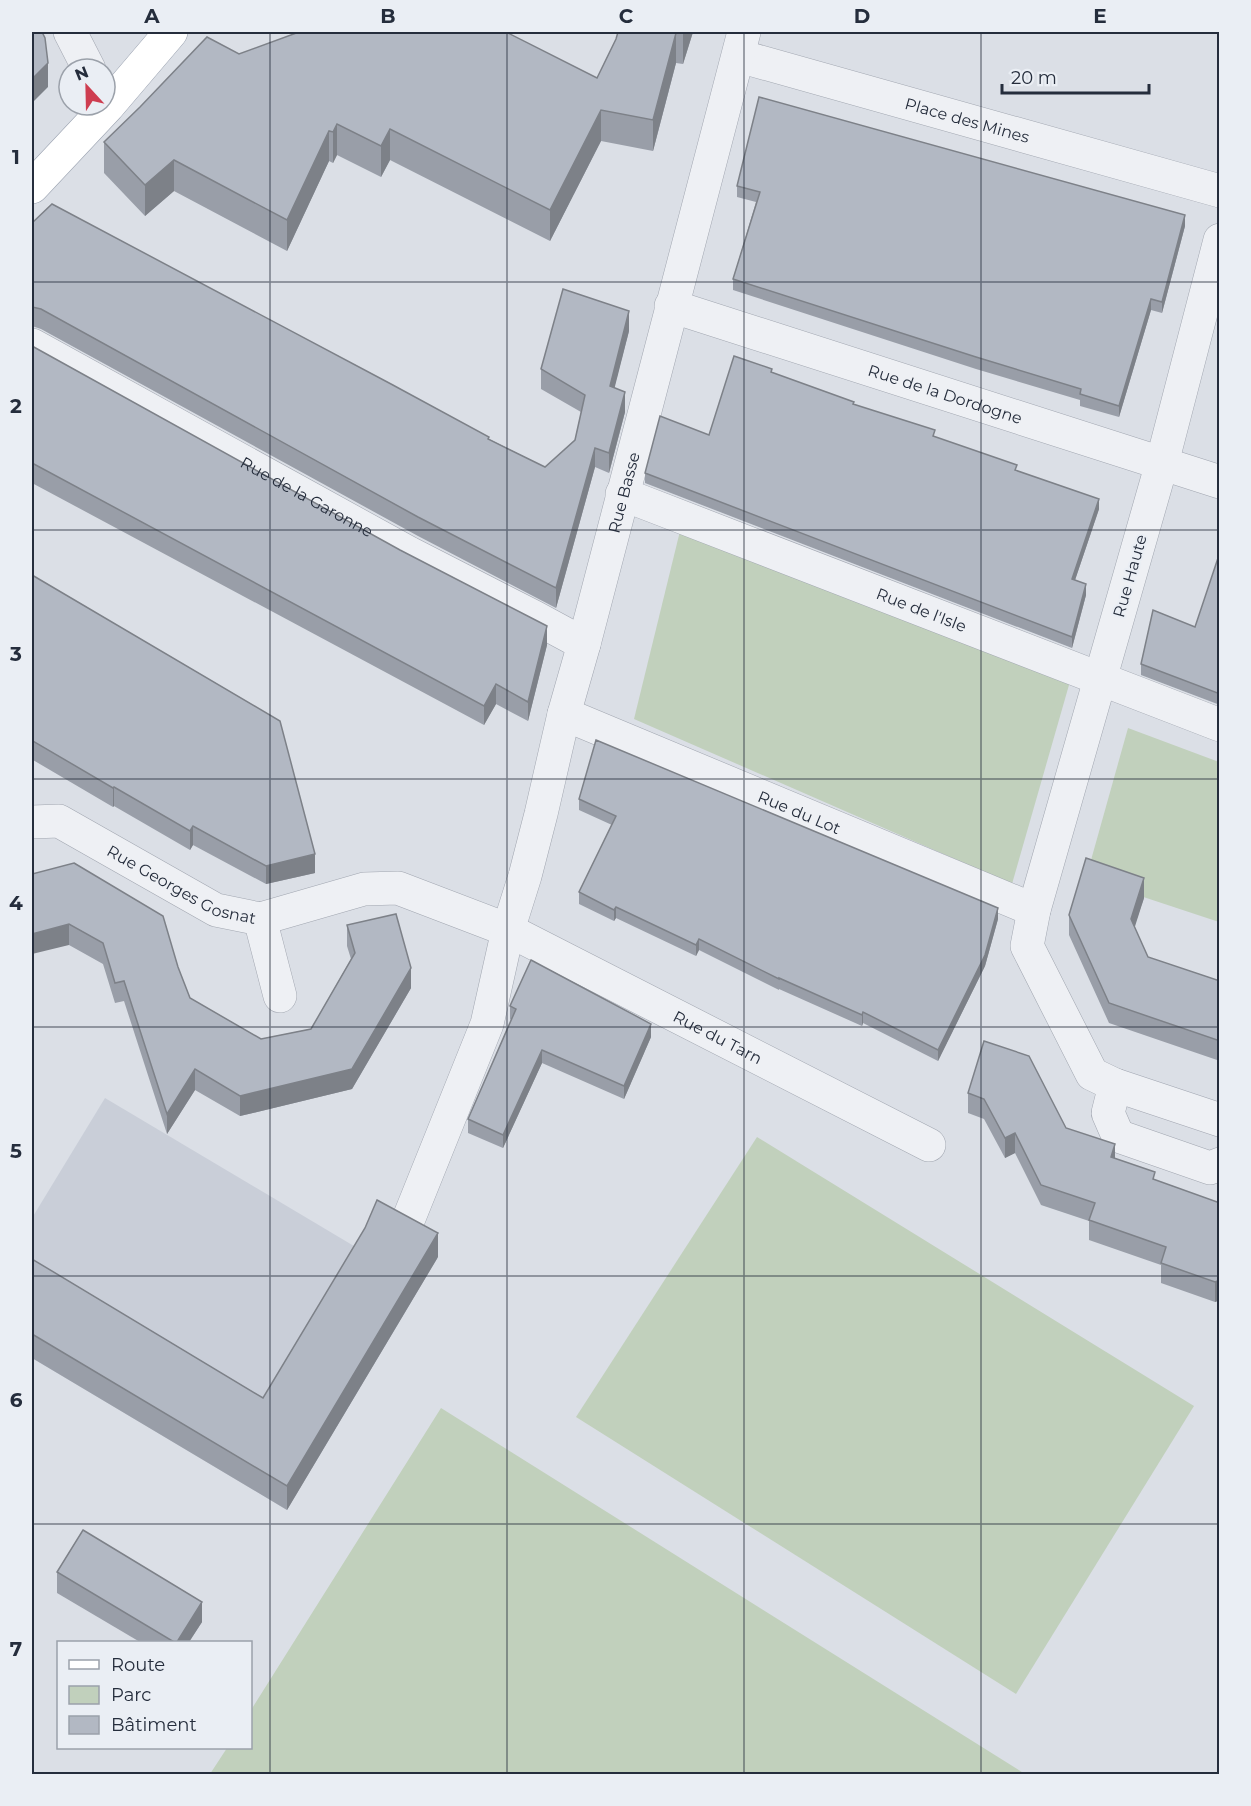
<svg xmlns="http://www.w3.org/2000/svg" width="1251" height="1806" viewBox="0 0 1251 1806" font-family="Montserrat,sans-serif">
  <rect width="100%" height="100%" fill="#dbdfe6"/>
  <!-- built -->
  <path fill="#c9ced8" d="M105,1098L364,1252L287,1510L32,1358V1218Z"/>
  <!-- green -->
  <g fill="#c1d0bc">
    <path d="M681,527L1071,678L1012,884L634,719Z"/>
    <path d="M1128,728L1219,762V922L1086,878Z"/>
    <path d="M757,1137L1194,1406L1016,1694L576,1417Z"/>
    <path d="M441,1408L1025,1774H210L227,1748H250L251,1710Z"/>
  </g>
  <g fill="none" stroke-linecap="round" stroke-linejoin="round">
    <!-- minor casing -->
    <g stroke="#a1a6b0" stroke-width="34">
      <g id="minor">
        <path d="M70,32L89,69"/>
        <path id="s1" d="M739,56L1220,191"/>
        <path d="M1220,240L1162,463L1034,910L1027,946L1092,1074L1115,1085L1220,1120"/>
        <path id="s2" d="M671,306L1220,482"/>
        <path id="s3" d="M32,345L409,553L534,617L584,644"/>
        <path id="s4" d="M622,494L1220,725"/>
        <path id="s5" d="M564,714L1034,910"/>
        <path id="s6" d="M32,822L59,821L216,910L260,919L364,889L398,888L508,930L929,1145"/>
        <path d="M260,919L280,996"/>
        <path d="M1115,1085L1108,1113L1118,1136L1210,1168L1220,1164"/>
        <path id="s7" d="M409,1218L487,1024L508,930L525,876L541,814L564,714L584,644L744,32"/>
      </g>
    </g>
    <!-- major casing -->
    <g stroke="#9ba3b1" stroke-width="34">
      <path id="major" d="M32,187L108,106L171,32"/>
    </g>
    <!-- minor -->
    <use href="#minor" stroke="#eef0f4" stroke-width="33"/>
    <!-- major -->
    <use href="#major" stroke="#fff" stroke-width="33"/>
  </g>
  <!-- wall -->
  <g fill="#999ea8">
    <path d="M693,32L683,64L676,63L653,151L601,141L550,241L390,160L381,177L337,155L333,163L329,161L287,251L174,191L145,216L104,173V142L239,54L597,78L616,39Z"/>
    <path d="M737,186L1185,226L1162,313L1151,310L1119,417L1080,406V400L976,369L733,290V279L756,202L737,197Z"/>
    <path d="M32,223L489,439L545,467L575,440L581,412L541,389V369L629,331L614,388L625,412L609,473L595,467L556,608L418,536L41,329L32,326Z"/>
    <path d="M32,346L547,645L528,721L496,704L484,725L32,483Z"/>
    <path d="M772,373L854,404L1017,471L1099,509L1075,580L1086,595L1072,648L645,483V473L709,435Z"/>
    <path d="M1220,552V705L1141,675V664L1195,627Z"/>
    <path d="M32,575L315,873L266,884L193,845L190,850L114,806L113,807L33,760Z"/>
    <path d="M579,799L998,919L985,966L938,1061L863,1023L862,1026L779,989V990L699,950L696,956L616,918L614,921L579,904V892L612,825L579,810Z"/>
    <path d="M32,874L178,967L190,998L261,1039L311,1029L351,959L347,946V925L411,988L352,1089L240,1116L195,1090L167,1134L124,1001L115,1003L103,964L69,945Z"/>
    <path d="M1144,898L1134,927L1148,957L1220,981V1061L1109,1023L1069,935V915Z"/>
    <path d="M510,1006L651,1037L624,1099L542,1063L503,1148L468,1133V1119L511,1020L510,1019Z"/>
    <path d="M968,1093L1066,1128L1115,1158L1155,1180L1220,1203V1300L1215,1302L1161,1283V1265L1089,1240V1221L1041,1205L1015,1153L1005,1158L984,1119L968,1113Z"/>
    <path d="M438,1257L287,1510L32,1358V1259L263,1398Z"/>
    <path d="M57,1572L202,1622L189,1642H140L57,1593Z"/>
  </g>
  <!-- shaded-wall -->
  <g fill="#7d8188">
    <path d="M684,32H693L683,64V33Z"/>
    <path d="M676,33V63L653,151V120Z"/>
    <path d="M48,63V87L32,103V79Z"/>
    <path d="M601,110V141L550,241V210Z"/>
    <path d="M337,124V155L333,163V132Z"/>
    <path d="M390,129V160L381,177V146Z"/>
    <path d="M329,131V161L287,251V220Z"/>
    <path d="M174,160V191L145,216V185Z"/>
    <path d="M1185,215V226L1162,313V302Z"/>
    <path d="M1151,299V310L1119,417V406Z"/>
    <path d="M629,311V331L610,406V386Z"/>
    <path d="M625,392V412L609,473V453Z"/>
    <path d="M595,448V467L556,608V588Z"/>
    <path d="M1099,499V509L1072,589V579Z"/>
    <path d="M1086,584V595L1072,648V637Z"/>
    <path d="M547,626V645L528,721V702Z"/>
    <path d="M496,684V704L484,725V706Z"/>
    <path d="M33,741V760L32,763V744Z"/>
    <path d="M114,787V806L113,807V788Z"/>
    <path d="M193,826V845L190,850V831Z"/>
    <path d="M315,854V873L266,884V866Z"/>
    <path d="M1144,878V898L1131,939V919Z"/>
    <path d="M616,907V918L614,921V910Z"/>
    <path d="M998,908V919L985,966L938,1061V1050Z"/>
    <path d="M69,924V945L32,954V934Z"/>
    <path d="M699,939V950L696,956V945Z"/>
    <path d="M411,968V988L352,1089L240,1116V1096Z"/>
    <path d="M863,1012V1023L862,1026V1015Z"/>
    <path d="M651,1024V1037L624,1099V1086Z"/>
    <path d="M542,1050V1063L503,1148V1135Z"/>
    <path d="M195,1069V1090L167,1134V1114Z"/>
    <path d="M1015,1133V1153L1005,1158V1138Z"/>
    <path d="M1115,1144V1164L1111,1157Z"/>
    <path d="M438,1233V1257L287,1510V1486Z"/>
    <path d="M1220,1280V1300L1215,1302V1282Z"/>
    <path d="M202,1602V1622L189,1642H177Z"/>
  </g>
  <!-- building -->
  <g fill="#b2b8c3" stroke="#7d8188" stroke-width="1.5">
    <path d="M32,32H42L45,38L48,63L32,79Z"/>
    <path d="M299,32H506L597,78L616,39L618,32H684L683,33H676L653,120L601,110L550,210L390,129L381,146L337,124L333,132L329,131L287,220L174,160L145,185L104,142L140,107L207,37L239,54Z"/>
    <path d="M759,97L1185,215L1162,302L1151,299L1119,406L1080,394L1081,389L976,357L733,279L760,192L737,186Z"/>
    <path d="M52,204L391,384L489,437L488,439L545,467L575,440L585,395L541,369L563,289L629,311L610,386L625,392L609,453L595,448L556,588L418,517L41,309L32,307V223Z"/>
    <path d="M32,346L400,550L547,626L528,702L496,684L484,706L32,463Z"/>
    <path d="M734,356L772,369L771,372L854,402L853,404L935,430L933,436L1017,465L1015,470L1099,499L1072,579L1086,584L1072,637L645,473L660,416L709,435Z"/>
    <path d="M1220,552V694L1141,664L1153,610L1195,627Z"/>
    <path d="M32,575L280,721L315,854L266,866L193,826L190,831L114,787L113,788L33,741L32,744Z"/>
    <path d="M596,740L998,908L985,955L938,1050L863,1012L862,1015L779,978V979L699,939L696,945L616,907L614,910L579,892L616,816L579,799Z"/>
    <path d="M1086,858L1144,878L1131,919L1148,957L1220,981V1041L1109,1003L1069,915Z"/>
    <path d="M74,863L163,916L178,967L190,998L261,1039L311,1029L355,953L347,925L396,914L411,968L352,1069L240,1096L195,1069L167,1114L124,981L115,983L103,943L69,924L32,934V874Z"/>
    <path d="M531,960L651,1024L624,1086L542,1050L503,1135L468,1119L516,1009L510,1006Z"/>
    <path d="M984,1041L1029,1056L1066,1128L1115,1144L1111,1157L1155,1172L1153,1179L1220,1203V1280L1215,1282L1161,1263L1166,1247L1089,1220L1095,1203L1041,1185L1015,1133L1005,1138L984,1099L968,1093Z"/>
    <path d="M377,1200L438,1233L287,1486L32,1334V1259L263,1398L365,1228Z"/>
    <path d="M83,1530L202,1602L177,1642H174L57,1572Z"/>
  </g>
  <!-- grid -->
  <path fill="none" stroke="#252d3c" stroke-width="1.5" stroke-opacity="0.55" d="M270,32V1774M507,32V1774M744,32V1774M981,32V1774M32,282H1220M32,530H1220M32,779H1220M32,1027H1220M32,1276H1220M32,1524H1220"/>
  <g text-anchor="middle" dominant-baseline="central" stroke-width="4.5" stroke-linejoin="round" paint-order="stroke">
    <!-- street labels -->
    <g font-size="16" fill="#252d3c" stroke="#eaeef4">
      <text stroke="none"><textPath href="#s1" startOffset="237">Place des Mines</textPath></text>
      <text stroke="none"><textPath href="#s2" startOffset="288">Rue de la Dordogne</textPath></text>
      <text stroke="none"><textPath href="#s7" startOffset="758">Rue Basse</textPath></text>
      <text stroke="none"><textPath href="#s3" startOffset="314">Rue de la Garonne</textPath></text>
      <text transform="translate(1130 576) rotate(-74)">Rue Haute</text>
      <text stroke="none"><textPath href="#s4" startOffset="321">Rue de l'Isle</textPath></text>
      <text stroke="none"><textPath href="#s5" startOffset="255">Rue du Lot</textPath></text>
      <text stroke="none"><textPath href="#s6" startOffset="166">Rue Georges Gosnat</textPath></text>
      <text stroke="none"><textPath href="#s6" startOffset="748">Rue du Tarn</textPath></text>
    </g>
  </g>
  <!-- border -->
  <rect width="1251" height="1806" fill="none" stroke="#eaeef4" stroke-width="66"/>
  <!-- legend -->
  <rect x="57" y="1641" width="195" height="108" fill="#eaeef4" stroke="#9ba1aa" stroke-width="1.5"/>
  <rect x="69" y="1660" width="30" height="9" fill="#ffffff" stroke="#9ba1aa" stroke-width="1.5"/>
  <text x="111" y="1671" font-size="18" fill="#252d3c">Route</text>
  <rect x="69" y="1686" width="30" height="18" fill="#c1d0bc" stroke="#9ba1aa" stroke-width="1.5"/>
  <text x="111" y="1701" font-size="18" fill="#252d3c">Parc</text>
  <rect x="69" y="1716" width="30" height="18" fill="#b2b8c3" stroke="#9ba1aa" stroke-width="1.5"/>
  <text x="111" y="1731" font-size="18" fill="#252d3c">Bâtiment</text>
  <!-- north arrow -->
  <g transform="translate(87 87) rotate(338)"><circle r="28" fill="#eaeef4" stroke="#9ba1aa" stroke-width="1.5"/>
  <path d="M0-4.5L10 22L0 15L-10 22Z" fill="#ce3d50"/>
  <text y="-9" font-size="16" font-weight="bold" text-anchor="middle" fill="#252d3c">N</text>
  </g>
  <!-- scale -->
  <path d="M1002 84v9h147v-9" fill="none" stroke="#252d3c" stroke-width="3"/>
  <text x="1011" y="84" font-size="18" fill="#252d3c" stroke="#eaeef4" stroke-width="4.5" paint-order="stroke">20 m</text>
  <rect x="33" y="33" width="1185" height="1740" fill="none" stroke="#252d3c" stroke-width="2"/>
  <g font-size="20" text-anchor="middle" font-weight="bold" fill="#252d3c">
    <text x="152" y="23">A</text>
    <text x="388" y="23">B</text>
    <text x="626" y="23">C</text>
    <text x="862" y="23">D</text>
    <text x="1100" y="23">E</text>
    <text x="16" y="164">1</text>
    <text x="16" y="413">2</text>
    <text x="16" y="661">3</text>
    <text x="16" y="910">4</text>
    <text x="16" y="1158">5</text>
    <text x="16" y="1407">6</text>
    <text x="16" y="1656">7</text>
  </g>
</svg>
